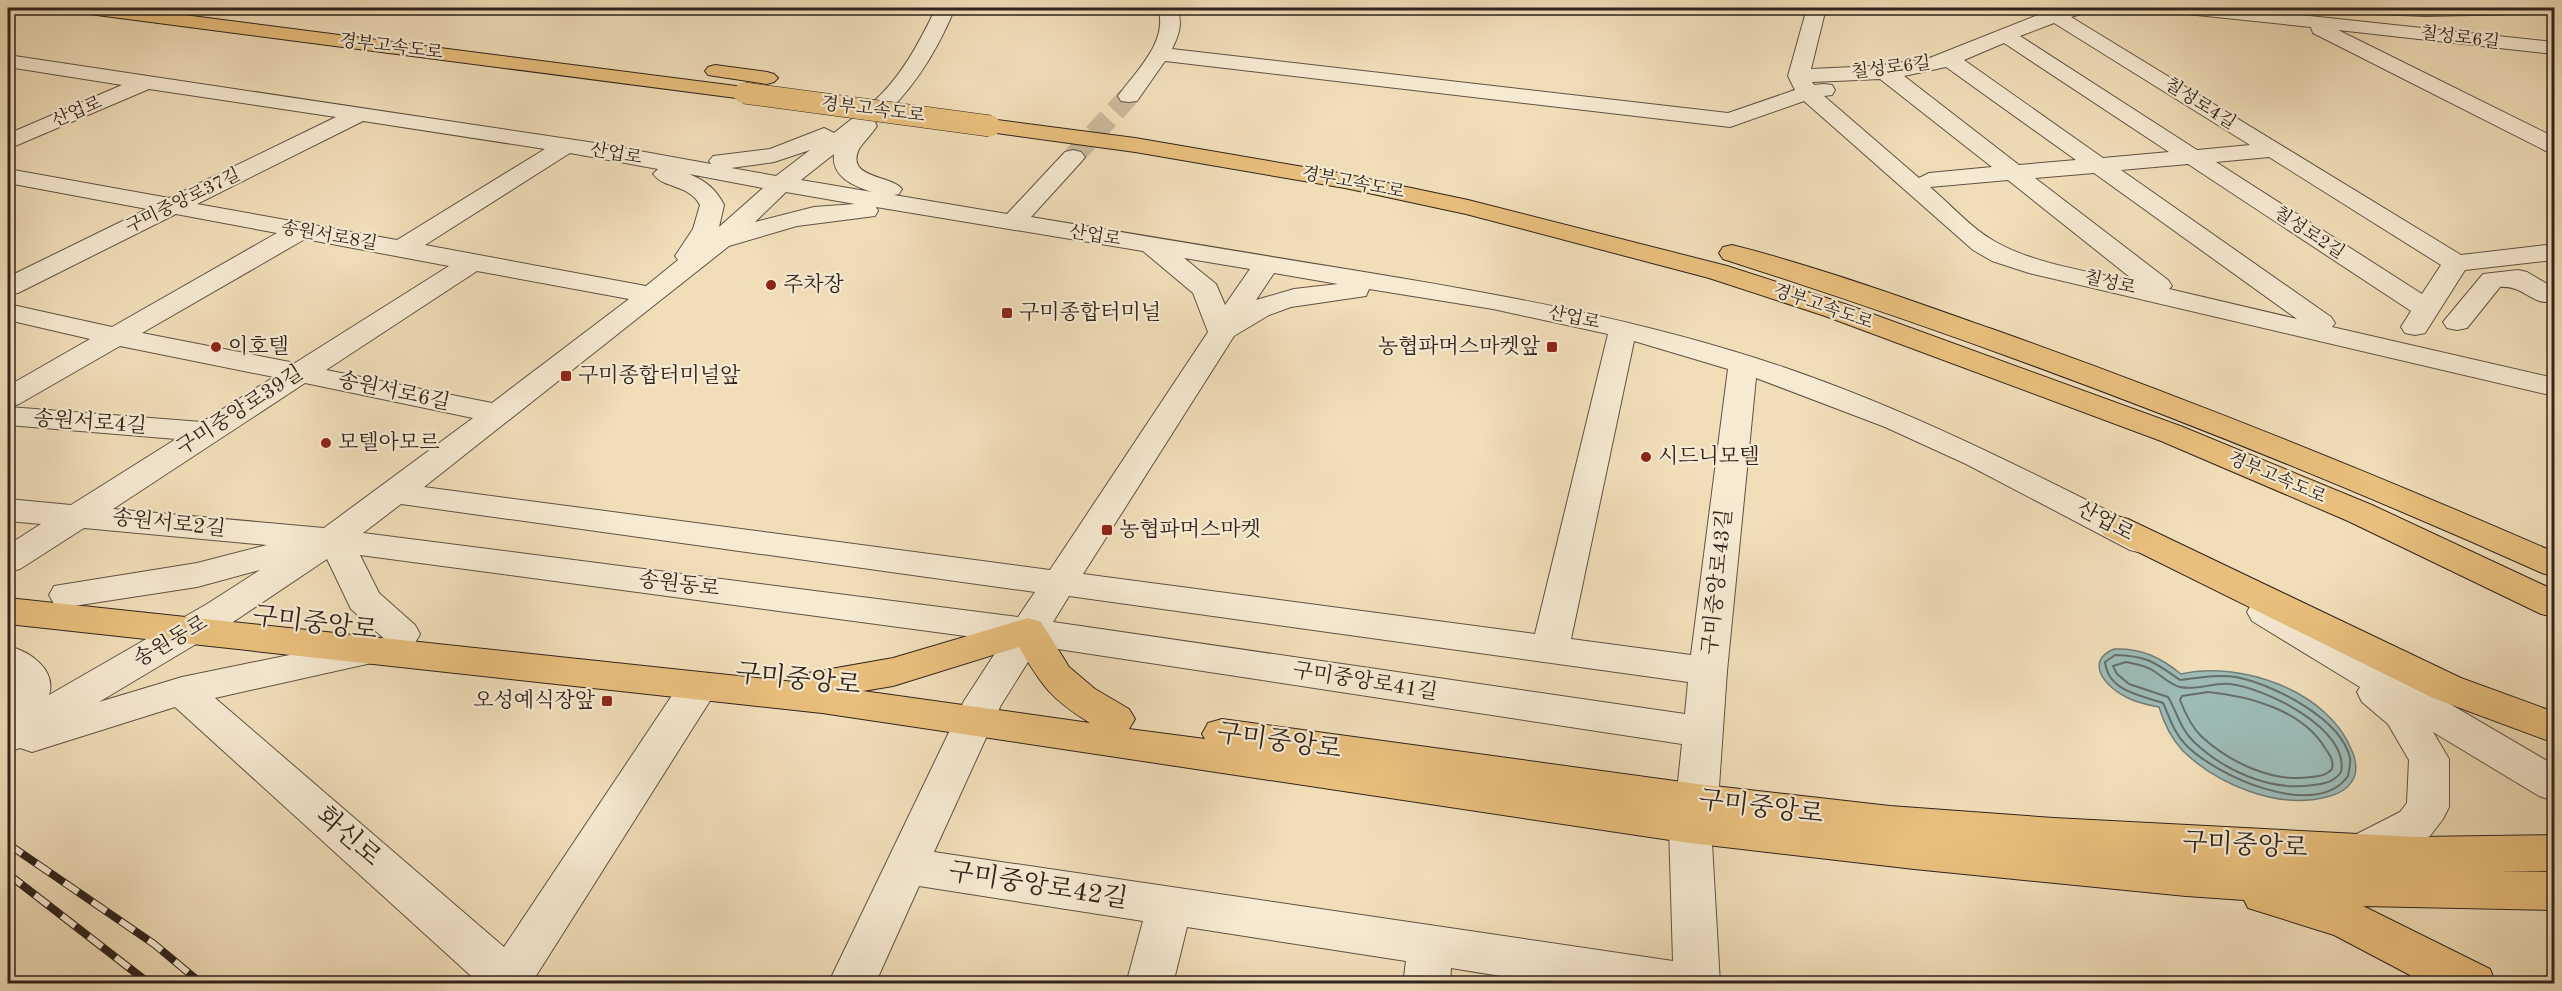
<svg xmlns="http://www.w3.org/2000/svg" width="2562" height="991" viewBox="0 0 2562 991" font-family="'Old Standard TT','Noto Serif KR',serif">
  <rect width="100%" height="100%" fill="#f1deb9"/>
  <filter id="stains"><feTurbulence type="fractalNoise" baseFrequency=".00333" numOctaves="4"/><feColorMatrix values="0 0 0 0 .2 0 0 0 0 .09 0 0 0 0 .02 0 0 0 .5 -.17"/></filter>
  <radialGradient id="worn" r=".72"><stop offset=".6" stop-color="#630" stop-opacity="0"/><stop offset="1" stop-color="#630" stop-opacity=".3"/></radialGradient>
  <!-- water -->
  <path fill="#9dbbb7" stroke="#717e79" stroke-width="1.5" d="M2114,649C2141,648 2160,657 2181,674C2240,660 2329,691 2352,751C2356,759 2358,773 2352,781C2347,790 2335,795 2326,797C2278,810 2217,784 2183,751C2171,738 2164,724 2159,707C2148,705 2137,703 2126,697C2107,688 2083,662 2114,649Z"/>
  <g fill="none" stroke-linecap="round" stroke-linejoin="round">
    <!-- shore -->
    <g stroke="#666f6a" stroke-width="2">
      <path d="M2115,655C2148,656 2154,662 2180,680C2198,678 2217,674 2236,677C2272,684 2341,718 2350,758C2351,763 2349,770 2348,776C2316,822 2214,775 2185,744C2173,731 2170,718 2163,703C2140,695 2108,691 2105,662Z"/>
      <path d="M2126,662C2135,664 2145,665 2152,670C2161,675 2170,685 2180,687C2196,691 2214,682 2230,684C2265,688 2350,729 2341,772C2334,782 2324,784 2313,785C2270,792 2223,770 2193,741C2180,728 2177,712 2168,697L2129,684L2117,674L2113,666Z"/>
      <path d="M2208,692C2249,696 2302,710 2325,748C2330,755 2334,761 2332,769C2326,776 2319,776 2311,777C2272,783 2229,762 2201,736C2191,726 2185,713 2180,700L2182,696Z"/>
    </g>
    <!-- minor-tunnel -->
    <path stroke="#cab99a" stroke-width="21" stroke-dasharray="21 10" stroke-linecap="butt" d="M1073,157L1129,96"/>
    <!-- minor casing -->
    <g stroke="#605244" stroke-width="2">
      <g id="minor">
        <path d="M814,8H915L912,12L905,14H824L817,12Z"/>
        <path d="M936,8H955C937,51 912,93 875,123L877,126C872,134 864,141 859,149C845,179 892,175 902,189L899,194L894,195L1007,214L1065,152L1073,150L1081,152L1085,157L1081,162L1031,217C1136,235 1241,252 1346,269C1493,293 1641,319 1783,367C1912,411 2033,473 2154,534L2159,542L2154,550L2142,553L2130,550L1966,464L1885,427L1756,378L1727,671L1718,801L1712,813L1705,815L1711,826L1720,984H1550L1451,968L1450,984H1403L1406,961L1187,927L1173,984H1126L1143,921L919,886L875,984H828L964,701L1003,641L360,555L379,593L415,625L420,634L415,643L402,647L389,643L351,609L327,559L233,622L99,702L182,677L372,638L385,642L391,651L385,660L215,698L504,947L685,676L699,672L713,676L718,686L713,696L534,979L536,984H480L175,707L32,752L20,748L8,752V697L13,688L12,681L8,676V646C29,651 57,669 49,695L207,604L260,570L197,587L67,607L54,604L49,595L54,586L197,563L267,545L84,528L20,569L8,572V545L41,524L8,521V499L71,505L176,439L8,425V386L90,339L8,320V304L112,327L277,233L176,214L18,293L8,295V277L147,209L8,183V169L169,198L336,117L149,89L8,149V134L122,85L8,67V55L595,143L711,164L709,161L713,156L770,149L824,128L834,133C846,123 859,114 871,104C901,78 919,43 936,8ZM363,121L545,149L397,240L197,204ZM810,150L776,176L731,168L774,162ZM570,153L658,169L653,174C664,189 689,184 700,205L693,229L675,256L678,260L646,286L425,245ZM834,154C831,177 854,186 872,192L801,180ZM689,174L763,188L719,227L724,205C716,189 706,181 689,174ZM786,192L855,204L814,207L755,222ZM876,207L1143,251L1193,293L1208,332L1050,570L424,487L729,246L797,226L875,216L878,211ZM305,239L449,266L295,363L142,333ZM1184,258L1250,269L1225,305L1216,284ZM477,271L629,299L492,403L326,370ZM1274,273L1338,284L1294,289L1256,300ZM1369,289L1493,309L1608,334L1535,634L1083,574L1234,336L1269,315L1291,307L1366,296ZM1634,341L1728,369L1691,655L1571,639ZM120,346L274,377L202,422L9,407L19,404ZM305,383L473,418L324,528L113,509ZM401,504L1035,592L1018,617L363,533ZM1069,596L1688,682L1685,714L1053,622ZM1038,646L1682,744L1676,801L1682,812L1675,814L1669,826L1673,961L934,852L1001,705Z"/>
        <path d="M1158,8H1177C1183,23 1179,35 1172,49L1728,113L1795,90L1788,76L1807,8H1826L1811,69L1875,66L1927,59L2048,11L2062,8H2086L2084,13L2071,17L2461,255L2554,244V260L2465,270L2425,333L2415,335L2405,333L2401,327L2411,311L2188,164L2121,170L2331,317L2335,323L2332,327L2554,378V396L2029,273L1992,261L1973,250L1804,101L1730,127L1165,61L1137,101L1129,102L1121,101L1118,96C1136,71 1169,41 1158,8ZM2054,23L2250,145L2197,150L2020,36ZM2004,43L2169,152L2103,158L1964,60ZM1946,67L2076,160L2019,165L1904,76ZM1880,79L1992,167L1929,173L1919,178L1824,96L1832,95L1835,90L1832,85L1824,84L1814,85L1812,82ZM2269,157L2441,265L2422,294L2216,162ZM2094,173L2297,319L2169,289L2172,286L2168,280L2035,178ZM2008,180L2136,282C2089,271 2036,265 1994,241C1971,228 1950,204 1930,187Z"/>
        <path d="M2177,8H2235L2554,42V54L2338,30L2554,137V153L2546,151L2313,33L2311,27L2187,14L2180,12Z"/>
        <path d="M2368,8H2528L2525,12L2518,14L2425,16L2378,14L2371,12Z"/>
        <path d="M2518,270L2527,272L2554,288V301C2532,307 2525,285 2500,287L2467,328L2457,330L2447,328L2443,322L2483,274Z"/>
        <path d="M2265,599L2278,603L2554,765V801L2539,796L2433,732L2449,759V807L2443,819L2430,836L2377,865L2362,870L2347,865L2340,852L2347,839L2400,812L2407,803L2409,760L2388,724L2362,702L2357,692L2360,687L2252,621L2247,612L2252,603Z"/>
      </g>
    </g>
    <!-- major casing -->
    <g stroke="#2f231d" stroke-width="2">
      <g id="major">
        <path d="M2116,516L2128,519L2461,678L2554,712V743L2433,698L2104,535L2099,527L2104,519Z"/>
        <path d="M8,598L803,683L808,673L893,658L1028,618L1041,622L1069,667L1095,689L1129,709L1135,719L1129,729L1205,739L1202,734L1208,723L1222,719L1697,784L1890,806L2054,818L2416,837L2554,835V871L2498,872H2554V910L2363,906L2490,969L2496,984H2427L2334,935L2248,908L2244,900L2186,896L1914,869L1690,843L822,713L8,624ZM1019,647C1042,686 1051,699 1090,723L863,691L893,686Z"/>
      </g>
    </g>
    <!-- highway casing -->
    <g stroke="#2f231d" stroke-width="2">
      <g id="highway">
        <path d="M80,8H130L744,87L752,88L755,93L752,98L744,99L89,14L82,12Z"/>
        <path d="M715,65L767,72L774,74L778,78L774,82L767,84L708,75L705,71L708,67Z"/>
        <path d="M990,119L1135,138L1345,174L1468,200L1727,266L1845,304L2183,427L2372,505L2554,590V617L2541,614L2348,521L2161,441L1825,316L1709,278L1466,214L1345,188L1135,152L982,131L979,126L982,121Z"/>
        <path d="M1732,245C1820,267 1909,300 1995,330C2184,397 2370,472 2554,552V577L2542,573C2274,453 2002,348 1723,259L1719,253L1723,247Z"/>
      </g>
    </g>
    <!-- minor -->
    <use href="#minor" fill="#f6ead2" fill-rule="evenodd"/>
    <!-- major -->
    <use href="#major" fill="#e8bf7c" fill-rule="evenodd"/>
    <!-- highway -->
    <use href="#highway" fill="#e8bf7c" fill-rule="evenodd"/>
    <!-- rail casing -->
    <g stroke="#2f231d" stroke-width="8">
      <g id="rail">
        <path d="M8,844L154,944L202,984"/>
        <path d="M8,874L150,984"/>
      </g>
    </g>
    <!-- rail -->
    <use href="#rail" stroke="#f6ead2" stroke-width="6" stroke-dasharray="17" stroke-linecap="butt"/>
    <!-- highway-bridge casing -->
    <g stroke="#2f231d" stroke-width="22" stroke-linecap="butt">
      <path id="highway-bridge" d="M744,93L990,126"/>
    </g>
    <!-- highway-bridge -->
    <use href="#highway-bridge" stroke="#e8bf7c" stroke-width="21"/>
  </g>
  <!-- markers -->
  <g fill="#8f2418" stroke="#f6ead2" stroke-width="2">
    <circle cx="771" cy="285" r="6"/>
    <rect x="1001" y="307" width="12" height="12" rx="3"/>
    <circle cx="216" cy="347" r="6"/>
    <rect x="1546" y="341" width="12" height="12" rx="3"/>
    <rect x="560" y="370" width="12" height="12" rx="3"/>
    <circle cx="326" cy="443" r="6"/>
    <circle cx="1646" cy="457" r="6"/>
    <rect x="1101" y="524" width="12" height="12" rx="3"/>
    <rect x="601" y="695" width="12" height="12" rx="3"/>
  </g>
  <g text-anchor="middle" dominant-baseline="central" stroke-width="4.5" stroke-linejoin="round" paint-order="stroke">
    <!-- far-street labels -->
    <g font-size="18" fill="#2f231d" stroke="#f6ead2">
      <text transform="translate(2460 38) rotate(7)">칠성로6길</text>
      <text transform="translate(391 47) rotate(7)">경부고속도로</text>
      <text transform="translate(1891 68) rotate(-7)">칠성로6길</text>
      <text transform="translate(2200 104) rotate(32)">칠성로4길</text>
      <text transform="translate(873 110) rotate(7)">경부고속도로</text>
      <text transform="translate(77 112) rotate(-23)">산업로</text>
      <text transform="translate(616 154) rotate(10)">산업로</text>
      <text transform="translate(1353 183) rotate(11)">경부고속도로</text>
      <text transform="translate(183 201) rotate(-26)">구미중앙로37길</text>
      <text transform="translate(2309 233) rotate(33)">칠성로2길</text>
      <text transform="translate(329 236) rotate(10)">송원서로8길</text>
      <text transform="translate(1095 236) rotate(9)">산업로</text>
      <text transform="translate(2110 283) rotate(13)">칠성로</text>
      <text transform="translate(1823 307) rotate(19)">경부고속도로</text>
      <text transform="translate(1574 318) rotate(12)">산업로</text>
      <text transform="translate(2277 478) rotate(23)">경부고속도로</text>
    </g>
    <!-- poi labels -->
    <g font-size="21" fill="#2f231d" stroke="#f6ead2" text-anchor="start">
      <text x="783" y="285">주차장</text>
      <text x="1019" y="313">구미종합터미널</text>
      <text x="228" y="347">이호텔</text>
      <text x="1540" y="347" text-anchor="end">농협파머스마켓앞</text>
      <text x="578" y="376">구미종합터미널앞</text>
      <text x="338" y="443">모텔아모르</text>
      <text x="1658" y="457">시드니모텔</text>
      <text x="1119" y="530">농협파머스마켓</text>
      <text x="595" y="701" text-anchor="end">오성예식장앞</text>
    </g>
    <!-- street labels -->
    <g font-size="21" fill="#2f231d" stroke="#f6ead2">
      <text transform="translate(394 392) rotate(12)">송원서로6길</text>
      <text transform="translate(240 411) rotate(-33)">구미중앙로39길</text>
      <text transform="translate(90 423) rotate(4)">송원서로4길</text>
      <text transform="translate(2105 522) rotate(28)">산업로</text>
      <text transform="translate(169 524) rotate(6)">송원서로2길</text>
      <text transform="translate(1718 582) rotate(-84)">구미중앙로43길</text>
      <text transform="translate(679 585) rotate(7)">송원동로</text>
      <text transform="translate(171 642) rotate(-30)">송원동로</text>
      <text transform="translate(1365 682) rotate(9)">구미중앙로41길</text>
    </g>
    <!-- near-street labels -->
    <g font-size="26" fill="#2f231d" stroke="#f6ead2">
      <text transform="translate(315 624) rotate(7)">구미중앙로</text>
      <text transform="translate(798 680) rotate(6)">구미중앙로</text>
      <text transform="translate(1279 742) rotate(8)">구미중앙로</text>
      <text transform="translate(1761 808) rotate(7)">구미중앙로</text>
      <text transform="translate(348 837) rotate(41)">화신로</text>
      <text transform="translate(2245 846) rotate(3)">구미중앙로</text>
      <text transform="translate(1038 886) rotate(9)">구미중앙로42길</text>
    </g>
  </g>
  <!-- margin -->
  <rect width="2562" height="991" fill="none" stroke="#f1deb9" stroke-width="30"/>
  <rect x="9" y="9" width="2544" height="973" fill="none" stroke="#2f231d" stroke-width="3"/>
  <rect x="15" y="15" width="2532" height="961" fill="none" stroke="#2f231d" stroke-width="1.5"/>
  <rect width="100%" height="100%" filter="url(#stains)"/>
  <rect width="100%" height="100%" fill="url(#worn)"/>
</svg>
